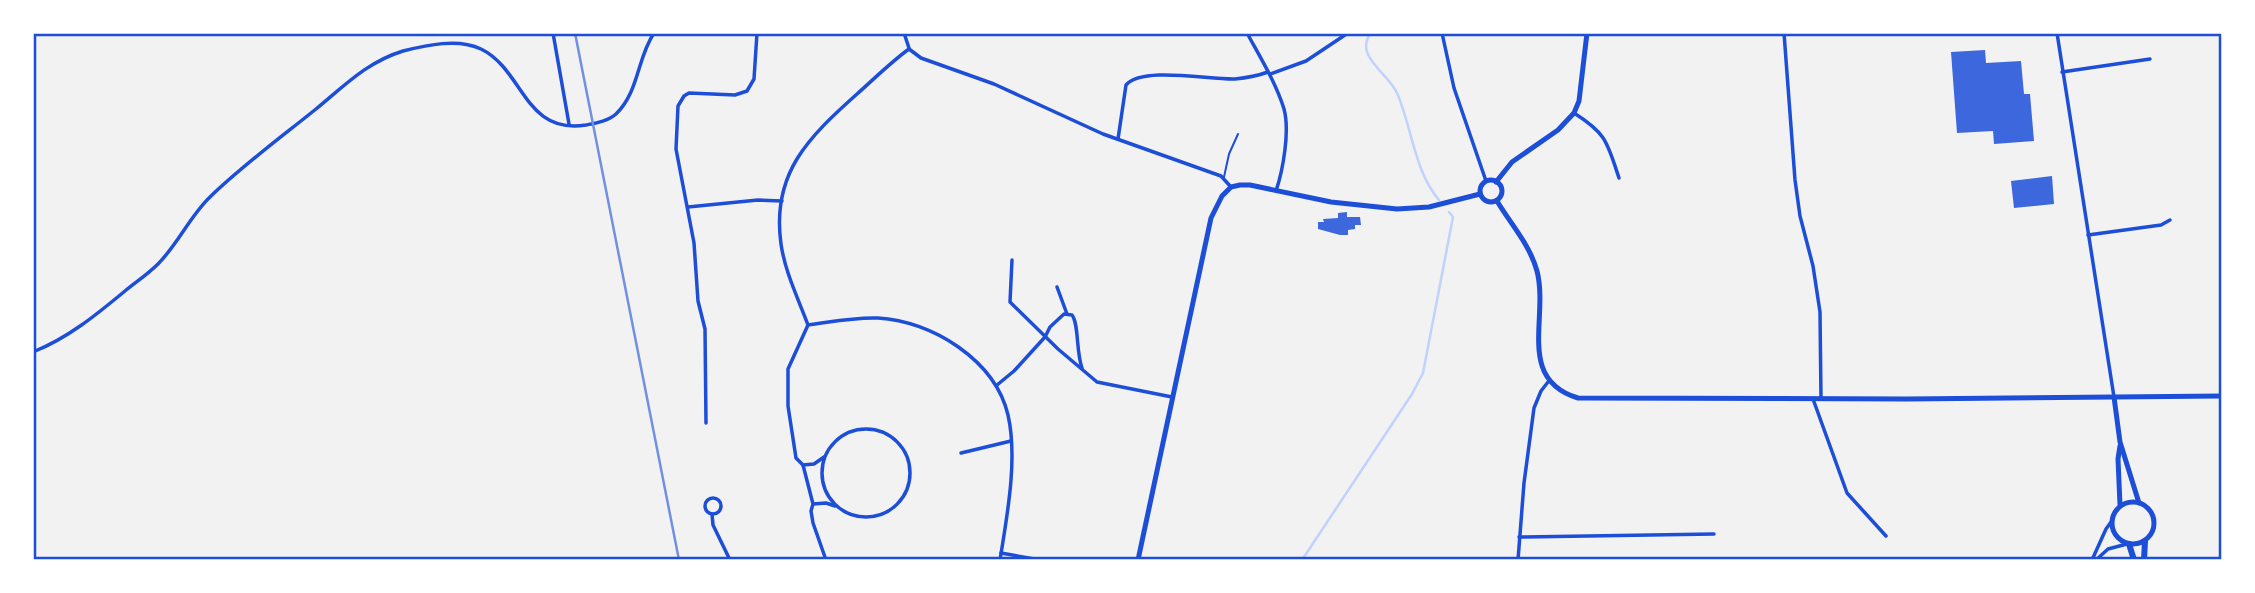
<svg xmlns="http://www.w3.org/2000/svg" width="2255" height="593" viewBox="0 0 2255 593" font-family="Arial,sans-serif">
  <rect width="100%" height="100%" fill="#f2f2f2"/>
  <g fill="none" stroke-linecap="round" stroke-linejoin="round">
    <!-- stream -->
    <g stroke="#bfd3fe" stroke-width="2.5">
      <path d="M1371,33C1353,55 1388,73 1397,93C1412,127 1414,171 1439,200"/>
      <path d="M1302,560L1412,394L1423,373L1453,217L1449,212"/>
    </g>
  </g>
  <!-- building -->
  <g fill="#3d67dc">
    <path d="M1985,50L1986,63L2021,61L2024,94H2030L2034,141L1994,144L1993,131L1957,133L1951,52Z"/>
    <path d="M2052,176L2054,204L2014,208L2011,181Z"/>
    <path d="M1347,212V217H1360L1361,225H1355V229L1348,230V235H1340L1318,229V222H1324L1323,219L1338,218V213Z"/>
  </g>
  <g fill="none" stroke-linecap="round" stroke-linejoin="round">
    <!-- service -->
    <path stroke="#1d4ed8" stroke-width="2" d="M1224,177L1229,154L1238,134"/>
    <!-- minor -->
    <g stroke="#1d4ed8" stroke-width="3.5">
      <path d="M553,33L569,124"/>
      <path d="M904,33L909,48"/>
      <path d="M1247,33C1260,57 1276,83 1284,109C1290,131 1283,170 1276,191"/>
      <path d="M1442,33L1454,88L1486,181"/>
      <path d="M1784,33L1795,180L1800,216L1813,266L1820,312L1821,399"/>
      <path d="M2057,33L2114,397"/>
      <path d="M2062,72L2150,59"/>
      <path d="M1270,74L1306,61L1348,33"/>
      <path d="M1574,113C1607,134 1607,142 1619,178"/>
      <path d="M1118,139L1126,85C1143,66 1209,80 1235,79C1246,78 1257,76 1268,72"/>
      <path d="M688,207L758,200L782,201"/>
      <path d="M2088,235L2161,225L2170,220"/>
      <path d="M1012,260L1010,302L1058,349L1097,382L1172,397"/>
      <path d="M1057,287L1067,314"/>
      <path d="M808,325C831,322 854,317 878,318C932,321 995,360 1008,415C1018,459 1007,516 1000,560"/>
      <path d="M33,352C68,338 96,315 125,291C136,282 148,274 158,264C178,244 190,216 210,197C243,165 280,138 316,109C344,86 367,62 403,51C427,45 458,38 481,49C524,70 524,135 586,125C596,123 608,121 616,114C639,92 637,58 654,33"/>
      <path d="M997,385L1014,371L1045,337L1050,327L1064,314L1072,315C1079,324 1076,352 1082,368"/>
      <path d="M1813,399L1847,493L1886,536"/>
      <path d="M706,423L705,329L698,301L694,243L676,149L678,106L684,96L689,93L735,95L747,91L754,79L757,33"/>
      <circle cx="866" cy="473" r="44"/>
      <path d="M961,453L1011,441"/>
      <path d="M803,465L814,464L824,457"/>
      <circle cx="713" cy="506" r="8"/>
      <path d="M813,504L826,503L835,506"/>
      <path d="M712,514L713,525L730,560"/>
      <path d="M1519,537L1714,534"/>
      <path d="M1001,553L1040,560"/>
      <path d="M826,560L813,523L811,511L813,504L803,465L796,458L788,406V369L808,325C798,298 785,272 781,244C771,173 809,137 857,94C874,79 891,62 909,49L921,58L994,84L1103,134L1221,176L1231,187"/>
      <path d="M1518,560L1524,483L1534,408L1541,391L1548,382"/>
      <path d="M2092,560L2106,529L2111,522"/>
      <path d="M2096,560L2108,549L2127,544"/>
    </g>
    <!-- tertiary -->
    <g stroke="#1d4ed8" stroke-width="5">
      <path d="M1497,201C1510,223 1530,245 1537,271C1549,318 1516,379 1578,398L1907,399L2222,396"/>
      <path d="M2114,397L2120,442L2139,503"/>
      <path d="M2120,446L2118,459L2120,505"/>
      <circle cx="2133" cy="523" r="21"/>
    </g>
    <!-- secondary -->
    <g stroke="#1d4ed8" stroke-width="5">
      <circle cx="1491" cy="191" r="11"/>
      <path d="M1496,182L1512,162L1558,130L1574,113L1579,101L1587,33"/>
      <path d="M1138,560L1211,218L1222,196L1231,187L1240,185H1250L1331,202L1397,209L1429,207L1480,194"/>
    </g>
    <!-- primary -->
    <g stroke="#1d4ed8" stroke-width="6">
      <path d="M2129,544L2134,560"/>
      <path d="M2144,560L2145,541"/>
    </g>
    <!-- rail -->
    <path stroke="#7290e2" stroke-width="2.5" d="M575,33L679,560"/>
  </g>
  <!-- border -->
  <rect width="2255" height="593" fill="none" stroke="#ffffff" stroke-width="70"/>
  <rect x="35" y="35" width="2185" height="523" fill="none" stroke="#1d4ed8" stroke-width="2.5"/>
</svg>
